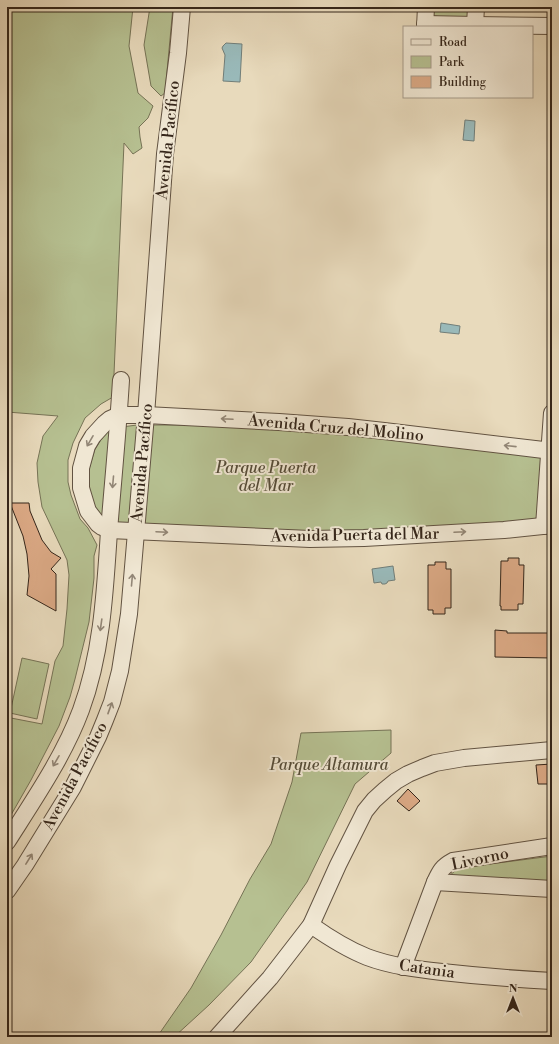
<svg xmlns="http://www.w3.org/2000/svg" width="559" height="1044" viewBox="0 0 559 1044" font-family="'Libre Bodoni',serif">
  <rect width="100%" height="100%" fill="#e8dabc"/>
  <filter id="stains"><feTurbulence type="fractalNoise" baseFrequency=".005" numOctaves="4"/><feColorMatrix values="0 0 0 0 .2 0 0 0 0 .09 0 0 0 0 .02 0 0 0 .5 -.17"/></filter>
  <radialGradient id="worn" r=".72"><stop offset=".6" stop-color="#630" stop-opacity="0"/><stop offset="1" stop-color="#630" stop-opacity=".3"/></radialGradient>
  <!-- green -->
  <g fill="#b6c091" stroke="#767356">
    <path d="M7,7H133L129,46L138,93L153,106L148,118L139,127L140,137L142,148L133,154L124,143L113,397L101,404L85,418L73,443L68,460V482L71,495L80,519L88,528L97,545L94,556V578L89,622L75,679L70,697L59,726L31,780L7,822V735L11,718L42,724L55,661L63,646L67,609L69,575L67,560L42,507L38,482L37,463L43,436L58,416L7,412Z"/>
    <path d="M150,7H173L165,93L161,96L151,86L144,45Z"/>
    <path d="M432,7H470L469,15L464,19L434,16L431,12Z"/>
    <path d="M137,425H269L552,456V518L503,522L364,531L310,532L115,523L103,520L89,498L88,488L89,469L95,449L106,432L114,428Z"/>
    <path d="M22,658L49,664L37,719L10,713Z"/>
    <path d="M391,730V753L355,784L307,882L251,962L209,1005L174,1037H157L191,988L221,935L250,879L271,844L292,782L301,733Z"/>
    <path d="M552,856V881L544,883L450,875L459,868Z"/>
  </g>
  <!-- water -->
  <g fill="#99b9b9" stroke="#717e79">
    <path d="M226,43L242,44L240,82L223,81L225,55L222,48L223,46Z"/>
    <path d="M465,120L475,121L474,141L463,140Z"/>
    <path d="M441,323L460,326L459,334L440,332Z"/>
    <path d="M393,566L395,580L388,581L387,583L385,584H382L381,582L374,583L372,569Z"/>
  </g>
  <!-- building -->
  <g fill="#dba985" stroke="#35261a">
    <path d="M10,503H29L30,511L42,540L51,552L61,558L51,569L56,574V611L27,595L29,576L27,554L23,536Z"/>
    <path d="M508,558H519V565H524L523,604H518V610H501V606H500L501,561H508Z"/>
    <path d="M435,562H446V569H451V608H445V614H433V610H428V565H435Z"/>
    <path d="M495,630L507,631V633H552V658L495,657Z"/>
    <path d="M552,764V784H538L536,765Z"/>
    <path d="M408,789L420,801L409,811L397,801Z"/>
  </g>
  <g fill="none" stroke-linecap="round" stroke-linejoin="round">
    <!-- minor casing -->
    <g stroke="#625342" stroke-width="18">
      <g id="minor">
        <path d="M425,24L475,25L552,26"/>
        <path d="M475,25L476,7"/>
        <path d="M425,27L426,7"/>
        <path d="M552,451L384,431L348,427L279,422L146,415H119L110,419L104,424L93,436L87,446L81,468V488L88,511L98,524L102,527L109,530L310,539L364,538L504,530L552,525"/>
        <path d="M544,526L552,413"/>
        <path d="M7,842C33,801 64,756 81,710C102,653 105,592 109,531C113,481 118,431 121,380"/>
        <path d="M435,882L552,889"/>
        <path d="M7,891L25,865L73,787L98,737L105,720L112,702L120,671L129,614L146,415L165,154L178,53L182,7"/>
        <path d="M311,925C328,937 347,949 367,957C391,966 416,969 442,972C478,976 515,979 552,981"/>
        <path d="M403,967L435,882C440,871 442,867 453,861L552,846"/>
        <path d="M217,1037L270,978L311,925L338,865L365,811L374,800L385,790L396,781L408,774L422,768L435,763L464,758L552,750"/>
      </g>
    </g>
    <!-- minor -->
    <use href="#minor" stroke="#f0e7d3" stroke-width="16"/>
  </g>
  <!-- one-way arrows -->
  <defs><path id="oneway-shaft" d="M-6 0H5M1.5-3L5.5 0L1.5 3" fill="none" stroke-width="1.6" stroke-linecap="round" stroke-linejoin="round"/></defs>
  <g stroke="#928676">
    <use href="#oneway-shaft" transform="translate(227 419) rotate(-177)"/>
    <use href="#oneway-shaft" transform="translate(90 441) rotate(120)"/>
    <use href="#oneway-shaft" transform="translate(510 446) rotate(-174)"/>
    <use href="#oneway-shaft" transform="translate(113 482) rotate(95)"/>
    <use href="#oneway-shaft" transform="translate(162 532) rotate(3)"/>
    <use href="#oneway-shaft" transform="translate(460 532) rotate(-3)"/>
    <use href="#oneway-shaft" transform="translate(132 580) rotate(-85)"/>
    <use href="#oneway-shaft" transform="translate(101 625) rotate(98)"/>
    <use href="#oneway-shaft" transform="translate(110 708) rotate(-70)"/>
    <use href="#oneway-shaft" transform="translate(56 761) rotate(120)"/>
    <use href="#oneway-shaft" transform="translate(29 859) rotate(-58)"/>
  </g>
  <g text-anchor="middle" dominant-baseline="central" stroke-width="4" stroke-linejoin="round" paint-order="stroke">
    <!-- street labels -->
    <g font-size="16" fill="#35261a" stroke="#f0e7d3">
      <text transform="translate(168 140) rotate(-84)">Avenida Pacífico</text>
      <text transform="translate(336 428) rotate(5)">Avenida Cruz del Molino</text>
      <text transform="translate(142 463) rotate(-85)">Avenida Pacífico</text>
      <text transform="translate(355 535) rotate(-1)">Avenida Puerta del Mar</text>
      <text transform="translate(75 776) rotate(-62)">Avenida Pacífico</text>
      <text transform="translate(480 859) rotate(-12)">Livorno</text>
      <text transform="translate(427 969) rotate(8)">Catania</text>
    </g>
    <!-- park labels -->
    <g font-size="16" font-style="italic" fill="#554c38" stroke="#f0e7d3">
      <text x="266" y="468">Parque Puerta<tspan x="266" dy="18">del Mar</tspan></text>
      <text x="329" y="765">Parque Altamura</text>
    </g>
  </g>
  <!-- margin -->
  <rect width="559" height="1044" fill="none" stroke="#e8dabc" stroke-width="24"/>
  <rect x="8" y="8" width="543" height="1028" fill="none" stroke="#35261a" stroke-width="2"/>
  <rect x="12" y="12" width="535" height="1020" fill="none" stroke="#35261a"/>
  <!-- legend -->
  <rect x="403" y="26" width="130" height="72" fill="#f0e7d3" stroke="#a59a89"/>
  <rect x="411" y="39" width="20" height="6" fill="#f0e7d3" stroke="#a59a89"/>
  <text x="439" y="46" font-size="12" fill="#35261a">Road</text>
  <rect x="411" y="56" width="20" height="12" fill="#b6c091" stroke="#a59a89"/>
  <text x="439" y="66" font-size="12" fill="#35261a">Park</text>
  <rect x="411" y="76" width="20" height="12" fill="#dba985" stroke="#a59a89"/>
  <text x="439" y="86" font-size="12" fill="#35261a">Building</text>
  <!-- north arrow -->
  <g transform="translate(513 998)" stroke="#f0e7d3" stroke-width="3" paint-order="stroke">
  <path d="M0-3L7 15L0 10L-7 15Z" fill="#35261a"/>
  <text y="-6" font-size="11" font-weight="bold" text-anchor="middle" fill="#35261a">N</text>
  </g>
  <rect width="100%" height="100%" filter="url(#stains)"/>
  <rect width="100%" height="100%" fill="url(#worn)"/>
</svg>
